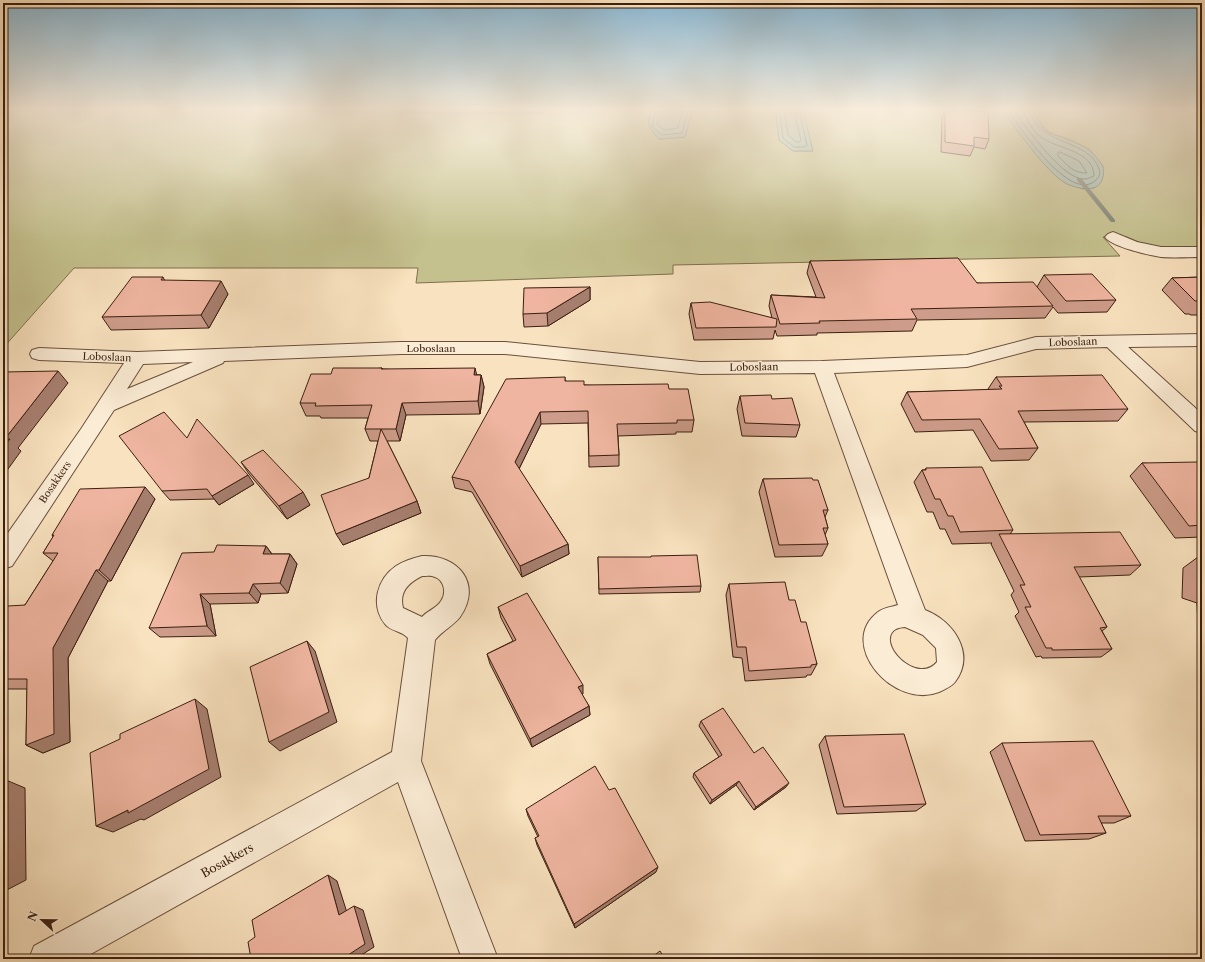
<svg xmlns="http://www.w3.org/2000/svg" width="1205" height="962" viewBox="0 0 1205 962" font-family="'Libre Caslon Text',serif">
  <rect width="100%" height="100%" fill="#f9e2bf"/>
  <filter id="stains"><feTurbulence type="fractalNoise" baseFrequency=".005" numOctaves="4"/><feColorMatrix values="0 0 0 0 .2 0 0 0 0 .09 0 0 0 0 .02 0 0 0 .5 -.17"/></filter>
  <radialGradient id="worn" r=".72"><stop offset=".6" stop-color="#630" stop-opacity="0"/><stop offset="1" stop-color="#630" stop-opacity=".3"/></radialGradient>
  <!-- green -->
  <path fill="#c4c18e" stroke="#80704f" d="M3,108H652L648,123L659,139L685,137L693,108H775L779,140L793,151H812L804,114L807,109L805,108H1001L1052,172L1082,189L1094,188L1103,166L1089,149L1073,141L1049,132L1041,124L1031,108H1202V247H1160L1143,244L1127,237H1103L1120,256L673,265V274L416,283L418,268H74L3,348Z"/>
  <!-- water -->
  <g fill="#9ebdb5" stroke="#767e73">
    <path d="M652,108H693L685,137L659,139C646,124 647,127 652,108Z"/>
    <path d="M775,108H805L807,109L804,114L813,151H793L779,140Z"/>
    <path d="M1001,108H1031C1036,116 1041,127 1049,133C1053,135 1059,136 1063,138C1079,143 1093,150 1102,165C1104,169 1104,173 1103,177C1099,194 1079,189 1067,184C1047,174 1015,127 1001,108Z"/>
  </g>
  <g fill="none" stroke-linecap="round" stroke-linejoin="round">
    <!-- shore -->
    <g stroke="#6c6e62" stroke-width="1">
      <path d="M656,108L652,127L662,135L682,133L689,108"/>
      <path d="M661,108L657,124L664,130L678,128L683,108"/>
      <path d="M779,108L783,138L794,147H805L807,145L800,115L803,108"/>
      <path d="M784,108L788,135L796,142H799L801,140L795,115L797,108"/>
      <path d="M1006,108C1019,125 1070,205 1096,180C1099,177 1101,173 1099,169C1089,138 1040,148 1028,108"/>
      <path d="M1012,108C1024,124 1063,181 1085,179C1088,179 1091,177 1094,176C1094,151 1059,149 1044,139C1034,134 1025,118 1023,108"/>
      <path d="M1060,152L1079,161L1087,173C1074,174 1066,164 1058,156V153Z"/>
    </g>
    <!-- stream -->
    <g fill="#767e73" fill-rule="evenodd">
      <path d="M137,108H183L180,110H140Z"/>
      <path d="M194,108L540,111L542,108H547L544,114L542,115L195,111L192,109Z"/>
      <path d="M1077,178H1081L1115,220V222H1111L1077,180Z"/>
    </g>
    <!-- street casing -->
    <g stroke="#6a503c" stroke-width="2">
      <g id="street">
        <path d="M1113,232L1137,242L1161,247H1202V257C1189,257 1174,258 1161,257C1149,255 1112,247 1105,237L1108,234Z"/>
        <path d="M1202,334V346L1128,347L1202,414V433L1195,431L1107,347L1036,349L967,367L834,373L925,610C954,621 976,654 955,682C951,687 945,689 939,692C894,710 836,644 878,612C883,608 891,607 898,605L815,373L700,374L505,354H401L224,361L223,363L114,410L12,566L3,569V540L81,429L124,363L39,360L32,358L30,354L32,350L39,348L137,352L401,342H505L700,362L822,361L967,355L1036,337ZM193,362L127,389L143,364ZM905,627L923,635L936,648L937,662C917,686 874,642 896,629C898,628 902,627 905,627Z"/>
        <path d="M422,556C458,554 483,584 460,617C454,625 442,631 435,640L421,761L498,959H462L398,782L82,959H29L34,946L392,752L408,638C402,631 390,631 385,624C370,605 377,579 396,566C404,561 413,558 422,556ZM422,576C426,576 431,575 435,577C444,580 447,593 441,601C437,608 427,611 422,617L403,608C399,592 408,583 422,576Z"/>
      </g>
    </g>
    <!-- street -->
    <use href="#street" fill="#fbecd5" fill-rule="evenodd"/>
  </g>
  <!-- wall -->
  <g fill="#ce9c8a" stroke="#3b1f10">
    <path d="M945,109L989,139L985,149L974,147L970,156L941,152L942,118Z"/>
    <path d="M810,261L977,283L1037,287L1044,275L1116,300L1107,312L1058,313L1053,307L1045,318L917,320L912,331L817,333V335L777,336L775,330L773,339L694,340L689,314L691,303L772,318L769,306L771,295L816,297L807,273Z"/>
    <path d="M163,277L165,281L228,294L209,328L111,330L102,317Z"/>
    <path d="M1202,277V315H1191L1189,314H1185L1162,290L1172,278Z"/>
    <path d="M590,287V300L548,326L524,327L523,314Z"/>
    <path d="M382,368L383,369L481,375L484,387L480,414L406,415L400,441H387L417,501L421,513L343,545L369,478L378,441H370L365,429L368,418H321L320,416H306L300,403L331,374Z"/>
    <path d="M565,377V381L584,385L669,389L694,420L692,432H676V434L618,436L619,455V466L589,467L588,423L541,424L519,469L568,544L569,554L522,577L472,492L455,488L452,477Z"/>
    <path d="M996,377L1128,409L1118,421L1024,422L1038,448L1029,460L991,461L973,430L915,432L901,404L907,392L989,390L988,389Z"/>
    <path d="M740,396L800,425L796,437L742,436L737,409Z"/>
    <path d="M187,438L254,484L219,505L214,499L170,500L162,491Z"/>
    <path d="M241,462L310,505L287,519L249,474Z"/>
    <path d="M1142,463L1202,467V537L1175,538L1130,476Z"/>
    <path d="M926,468L1013,530L1010,534L1141,565L1130,575L1079,577L1107,627L1102,631L1112,649L1101,657L1042,658L1041,656L1036,657L1015,616L1019,612L1011,595L1014,591L991,544L992,543L952,544L945,529H940L933,512H927L914,482L922,470H925Z"/>
    <path d="M763,479L813,480L828,510L825,517L828,528L825,535L828,544L822,556L775,557L759,492Z"/>
    <path d="M155,499L111,581H108L68,658L70,742L43,753L26,745L27,689H3V613L25,605L53,561L43,553L53,537L52,535Z"/>
    <path d="M266,546L272,554H290L297,564L288,593L261,594L258,603L210,604L216,636L160,637L149,628L214,552Z"/>
    <path d="M598,557L701,586L700,592L599,594Z"/>
    <path d="M1198,557L1202,558V627L1198,625L1197,603L1182,598L1183,568Z"/>
    <path d="M729,584L789,600L801,622L817,664L811,675H807L806,677L745,681L742,658L733,657L726,595Z"/>
    <path d="M498,607L583,694L582,695L589,706L590,715L532,747L490,664L487,654L513,641L501,618Z"/>
    <path d="M701,721L754,753L786,787L754,810L736,785L710,804L693,777L694,773L719,757L699,726Z"/>
    <path d="M825,736L926,804L916,811L837,814L819,745Z"/>
    <path d="M1002,743L1131,816L1114,823H1101L1106,833L1089,839L1025,841L990,752Z"/>
    <path d="M526,809L656,872L575,928L537,845L535,838L538,837L528,816Z"/>
  </g>
  <!-- shaded-wall -->
  <g fill="#a77f70" stroke="#3b1f10">
    <path d="M221,281L228,294L209,328L201,315Z"/>
    <path d="M590,287V300L548,326L547,313Z"/>
    <path d="M475,368L478,380L474,375Z"/>
    <path d="M58,371L68,383L18,448L21,451L3,476L4,440Z"/>
    <path d="M481,375L484,387L480,414L478,401Z"/>
    <path d="M402,403L406,415L400,441L396,429Z"/>
    <path d="M540,412L541,424L517,473L515,462Z"/>
    <path d="M248,475L254,484L219,505L212,496Z"/>
    <path d="M145,487L155,499L111,581L99,570Z"/>
    <path d="M303,492L310,505L287,519L279,506Z"/>
    <path d="M417,501L421,513L343,545L336,534Z"/>
    <path d="M568,544L569,554L522,577L520,566Z"/>
    <path d="M266,546L274,557L263,554Z"/>
    <path d="M290,554L297,564L288,593L280,583Z"/>
    <path d="M96,570L108,581L68,658L70,742L43,753L26,745L53,648Z"/>
    <path d="M253,584L261,594L258,603L249,593Z"/>
    <path d="M200,594L210,604L216,636L207,626Z"/>
    <path d="M307,641L315,651L337,722L280,751L269,742Z"/>
    <path d="M583,685V694L579,696L578,687Z"/>
    <path d="M195,699L207,709L221,777L144,820L141,819L113,832L96,826L128,810Z"/>
    <path d="M589,706L590,715L532,747L530,739Z"/>
    <path d="M6,780L25,788L26,880L3,892Z"/>
    <path d="M739,781L736,785L710,804L712,800Z"/>
    <path d="M789,783L786,787L754,810L756,807Z"/>
    <path d="M658,867L656,872L575,928L574,924Z"/>
    <path d="M328,875L337,881L349,919L339,915Z"/>
    <path d="M354,906L363,910L374,947L355,959H342Z"/>
  </g>
  <!-- building -->
  <g fill="#efb5a0" stroke="#3b1f10">
    <path d="M945,109L988,112L989,139L974,137V146L945,142Z"/>
    <path d="M958,258L977,283L1033,282L1053,306L911,309L917,319L819,321L820,323L780,324L771,295L825,298L810,261Z"/>
    <path d="M1092,274L1116,300L1066,301L1044,275Z"/>
    <path d="M132,277H163L161,280L221,281L201,315L102,317Z"/>
    <path d="M1202,277V303L1199,301H1195L1172,278Z"/>
    <path d="M590,287L547,313L523,314L524,288Z"/>
    <path d="M710,302L777,319L776,327L696,328L691,303Z"/>
    <path d="M333,368H382L381,369L475,368L474,375H481L478,401L402,403L396,429H381L417,501L336,534L321,495L369,478L381,429H365L372,405L315,406L316,403H300L311,374H331Z"/>
    <path d="M58,371L4,440L10,439L3,448V372Z"/>
    <path d="M1102,375L1128,409L1018,411L1038,448L999,449L980,419L922,420L907,392L1002,389L999,386H1002L996,377Z"/>
    <path d="M565,377V381H584V385L668,384L669,389H688L694,420H677V423L617,424L619,455L589,456L588,411L540,412L515,462L568,544L520,566L469,481L452,477L506,379Z"/>
    <path d="M771,395L772,399L792,398L800,425L745,423L740,396Z"/>
    <path d="M164,412L187,438L197,419L248,475L212,496L207,489L162,491L119,436Z"/>
    <path d="M263,450L303,492L279,506L241,462Z"/>
    <path d="M1198,462L1202,467V525L1189,526L1142,463Z"/>
    <path d="M982,467L1013,530L960,532L953,516H948L940,499H935L922,470H926V468Z"/>
    <path d="M812,478L813,480H818L828,510H823L828,528H823L828,544L779,545L763,479Z"/>
    <path d="M145,487L99,570H96L53,648L54,734L26,745L27,679H3V613L8,606L25,605L58,553H43L54,535H52L80,489Z"/>
    <path d="M1120,532L1141,565L1074,567L1107,627L1100,628L1112,649L1052,650V648H1046L1025,607H1031L1020,585H1025L999,534Z"/>
    <path d="M217,545L266,546L263,554H290L280,583L253,584L249,593L200,594L207,626L149,628L182,553L214,552Z"/>
    <path d="M697,555L701,586L599,589L598,557H651V556Z"/>
    <path d="M1198,557L1202,558V588L1198,586Z"/>
    <path d="M785,582L789,600H795L801,622H806L817,664L811,665V667L749,671L746,647H737L729,584Z"/>
    <path d="M527,593L583,685L578,687L589,706L530,739L487,654L516,640L498,607Z"/>
    <path d="M307,641L329,712L269,742L250,667Z"/>
    <path d="M195,699L209,769L128,813V810L96,826L90,753L120,739V734Z"/>
    <path d="M723,708L754,753L763,747L789,783L756,807L739,781L712,800L694,773L722,755L701,721Z"/>
    <path d="M904,734L926,804L844,807L825,736Z"/>
    <path d="M1093,741L1131,816H1098L1106,833L1040,835L1002,743Z"/>
    <path d="M595,766L609,790L615,788L658,867L574,924L535,838L539,836L526,809Z"/>
    <path d="M6,780V875L3,876V781Z"/>
    <path d="M328,875L339,915L354,906L365,944L342,959H251L248,942L255,937L252,920Z"/>
    <path d="M660,951L665,959H649Z"/>
  </g>
  <!-- sky -->
  <linearGradient id="sky" x2="0" y2="1"><stop stop-color="#8ab8d4"/><stop offset="0.45" stop-color="#fcf2e2"/><stop offset="1" stop-color="#fcf2e2" stop-opacity="0"/></linearGradient>
  <rect width="1205" height="242" fill="url(#sky)"/>
  <g text-anchor="middle" dominant-baseline="central" stroke-width="3" stroke-linejoin="round" paint-order="stroke">
    <!-- street labels -->
    <g font-size="10" fill="#3b1f10" stroke="#fbecd5">
      <text transform="translate(1073 342) rotate(-2)">Loboslaan</text>
      <text x="431" y="348">Loboslaan</text>
      <text transform="translate(107 357) rotate(2)">Loboslaan</text>
      <text transform="translate(754 367) rotate(-1)">Loboslaan</text>
      <text transform="translate(55 482) rotate(-56)">Bosakkers</text>
    </g>
    <!-- near-street labels -->
    <g font-size="12" fill="#3b1f10" stroke="#fbecd5">
      <text transform="translate(227 860) rotate(-29)">Bosakkers</text>
    </g>
  </g>
  <!-- margin -->
  <rect width="1205" height="962" fill="none" stroke="#f9e2bf" stroke-width="16"/>
  <rect x="4" y="4" width="1197" height="954" fill="none" stroke="#3b1f10" stroke-width="2"/>
  <rect x="8" y="8" width="1189" height="946" fill="none" stroke="#3b1f10"/>
  <!-- north arrow -->
  <g transform="translate(42 920) rotate(292)" stroke="#fbecd5" stroke-width="3" paint-order="stroke">
  <path d="M0-3L7 15L0 10L-7 15Z" fill="#3b1f10"/>
  <text y="-6" font-size="11" font-weight="bold" text-anchor="middle" fill="#3b1f10">N</text>
  </g>
  <rect width="100%" height="100%" filter="url(#stains)"/>
  <rect width="100%" height="100%" fill="url(#worn)"/>
</svg>
